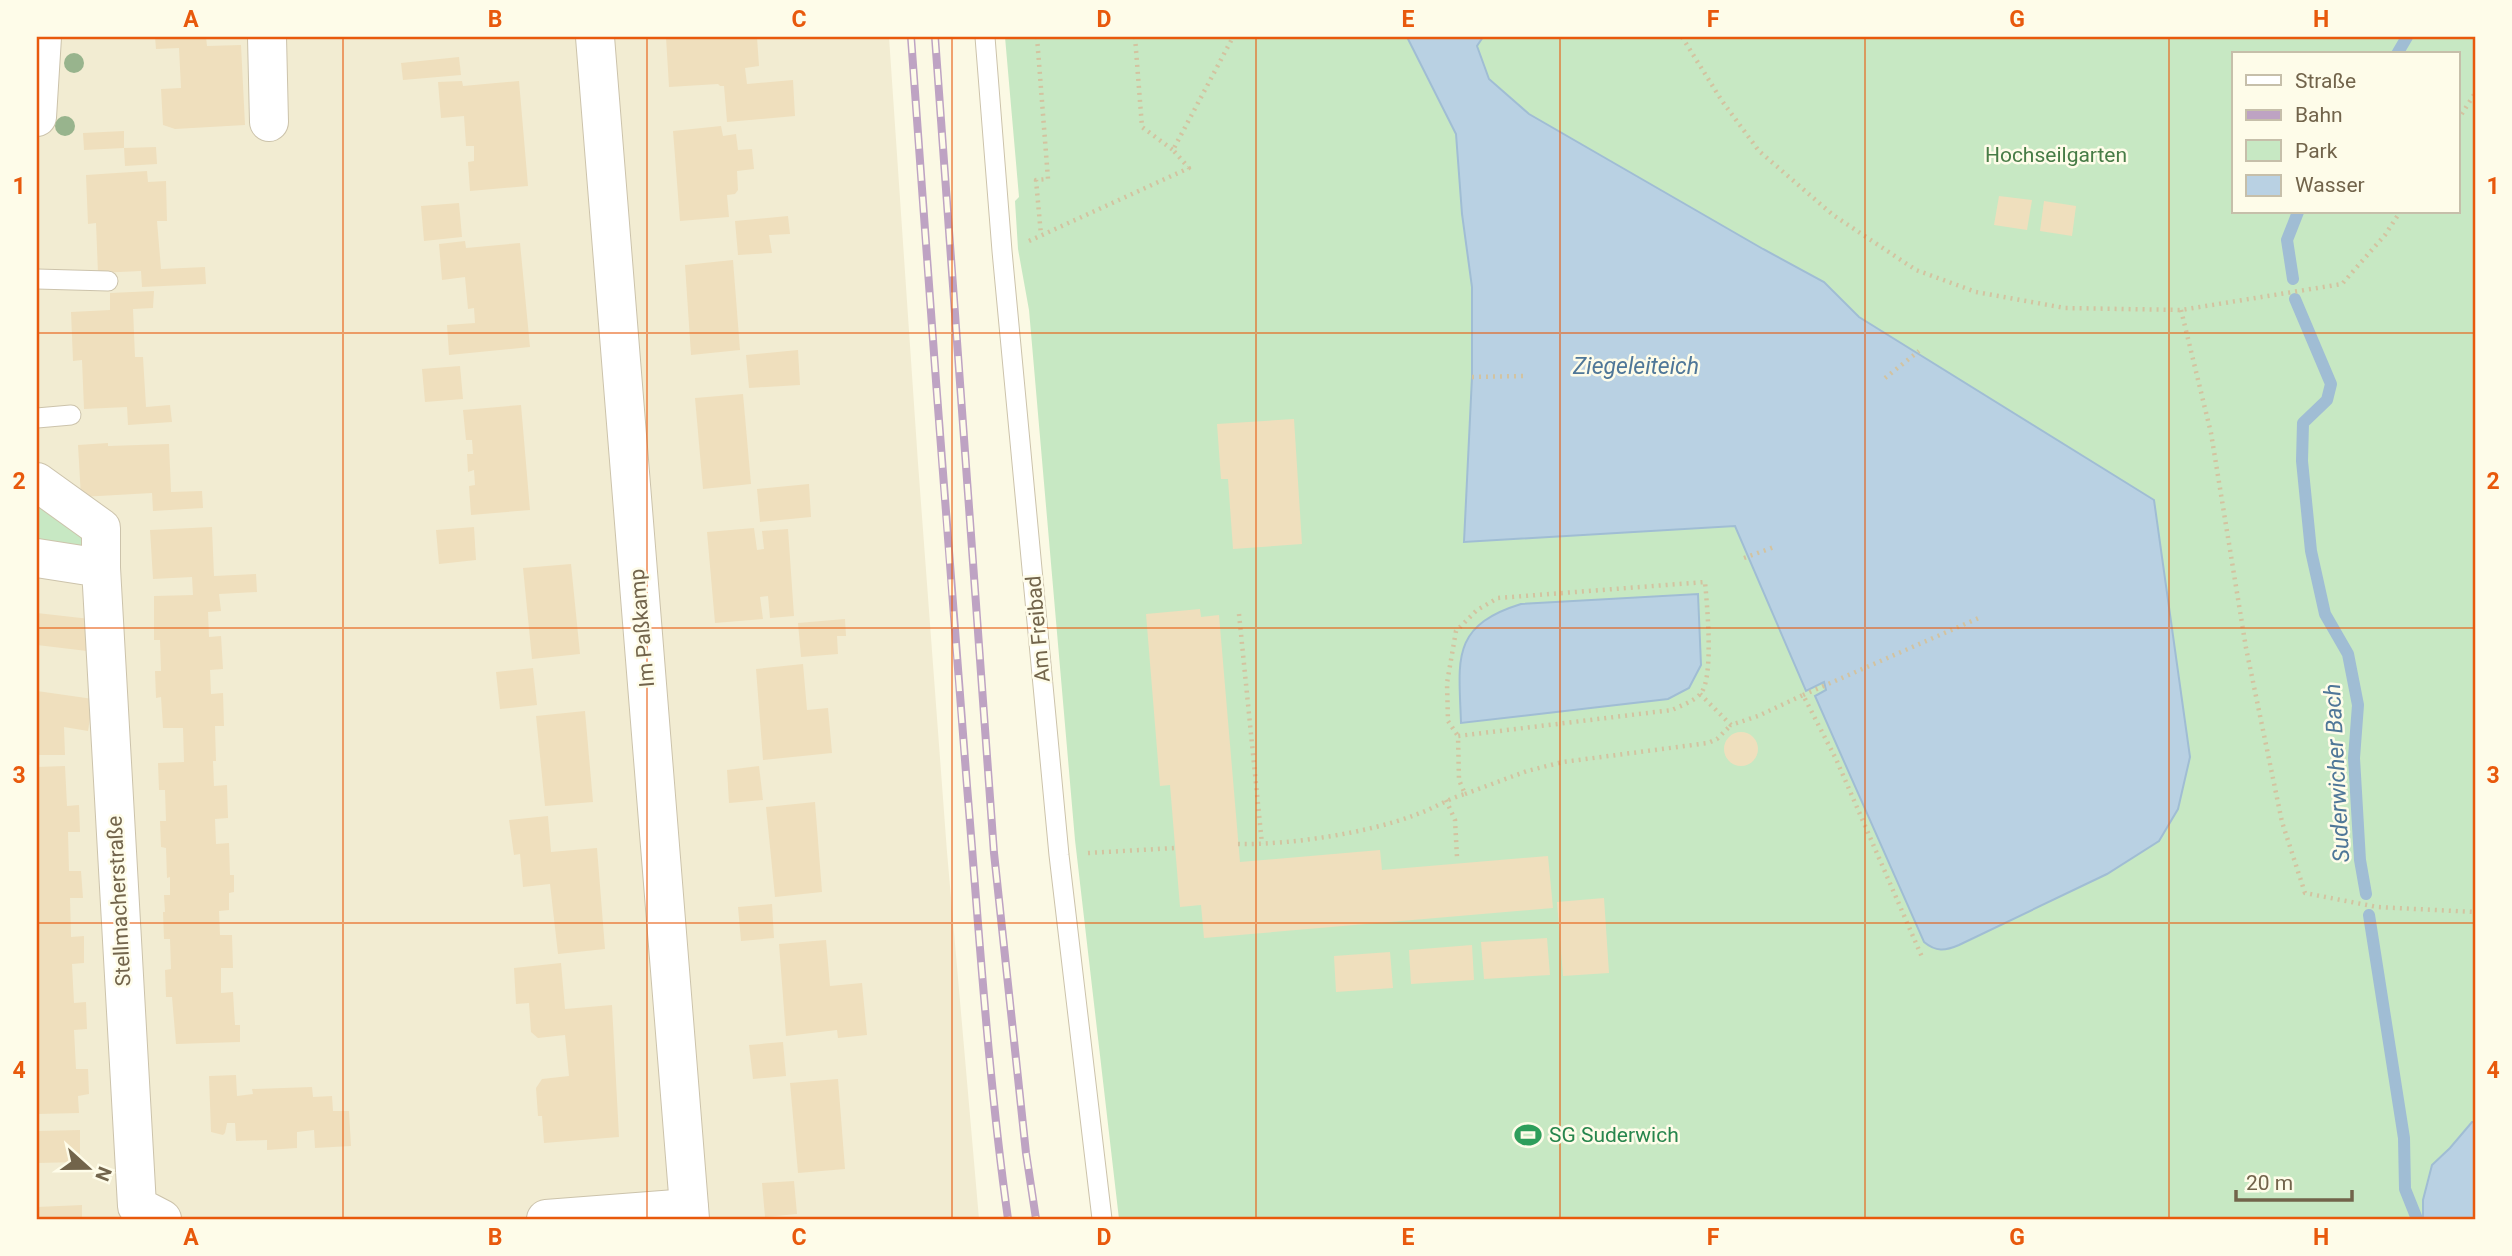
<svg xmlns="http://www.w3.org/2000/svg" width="2512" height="1256" viewBox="0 0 2512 1256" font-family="Roboto,sans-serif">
  <rect width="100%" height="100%" fill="#fbf9e4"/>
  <!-- residential -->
  <path fill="#f2ecd2" d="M37,37H889L918,463L947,852L979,1219H37Z"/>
  <!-- green -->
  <g fill="#c7e8c3" fill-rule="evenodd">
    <path d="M1005,37H2475V1219H1119L1075,840L1029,310L1018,249L1015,201L1019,197ZM2234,54H2458V212H2234Z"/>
    <path d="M37,492L87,528L86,548L37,541Z"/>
  </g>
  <!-- water -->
  <g fill="#b9d1e3" stroke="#a0bdd4" stroke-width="2">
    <path d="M1407,37H1483L1477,46L1489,79L1529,114L1763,249L1824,282L1859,317L2154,500L2190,757L2178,809L2159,841L2107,874L1959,945C1945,951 1936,952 1924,942L1815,696L1826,690L1824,682L1806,691L1735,526L1464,542L1472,377V287L1462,214L1456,134Z"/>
    <path d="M1698,594L1701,665L1689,688L1668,699L1461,723C1459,660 1450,626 1521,604Z"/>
    <path d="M2472,1122H2475V1219H2423V1200L2432,1165L2450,1148Z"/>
  </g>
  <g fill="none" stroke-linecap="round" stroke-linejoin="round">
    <!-- stream -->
    <g stroke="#a0bdd4" stroke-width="12">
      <path d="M2397,54L2407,37"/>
      <path d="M2293,279L2287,240L2298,212"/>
      <path d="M2295,299L2331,384L2327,400L2303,423L2302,461L2311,551L2325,614L2348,654L2358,705L2354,758L2360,860L2366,894"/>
      <path d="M2369,915L2404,1138L2405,1189L2417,1219"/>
    </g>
  </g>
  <!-- building -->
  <g fill="#efdfbd">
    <path d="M155,37H206L207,46L241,45L245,125L175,129L163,125L161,89L181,88L179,48L156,49Z"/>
    <path d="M666,37H757L759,66L745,68L747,84L793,80L795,116L727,122L724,86H720L718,84L669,87Z"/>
    <path d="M459,57L461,75L403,80L401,63Z"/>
    <path d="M462,81L463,86L519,81L528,186L470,191L468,162L474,161V146H466L464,116L441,118L438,82Z"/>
    <path d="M721,126L723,136L736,134L738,150L752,149L754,169L737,171L738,190L735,194L727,195L729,217L680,221L673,131Z"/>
    <path d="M124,131V148L156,147L157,164L125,166L124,148L84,150L83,133Z"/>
    <path d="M147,171L148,182L166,181L167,221H157L161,269L205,267L206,284L142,287L141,271L98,273L96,223L88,224L86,175Z"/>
    <path d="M1999,196L2032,200L2027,230L1994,225Z"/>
    <path d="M2044,201L2076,206L2072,236L2040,231Z"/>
    <path d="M459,203L462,237L424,241L421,206Z"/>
    <path d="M788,216L790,234L769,235L772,253L738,255L735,221Z"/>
    <path d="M465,241L466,248L520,243L530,347L449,355L447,325L475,323L474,308L468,309L465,277L442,280L439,244Z"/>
    <path d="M733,260L740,350L691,355L685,265Z"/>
    <path d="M154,291L153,308L133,309L135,357H143L146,407L170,405L172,422L128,425L127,407L84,409L82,360L73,361L71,312L110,310V293Z"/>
    <path d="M798,350L800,385L749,388L746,355Z"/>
    <path d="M460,366L463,399L425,402L422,369Z"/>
    <path d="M743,394L751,484L703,489L695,398Z"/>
    <path d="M521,405L530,510L471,515L469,486L475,485L474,470L468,472L467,454H473L472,440H466L463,410Z"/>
    <path d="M1294,419L1302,544L1233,549L1228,479H1221L1217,424Z"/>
    <path d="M108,443V446L169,444L171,492L202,491L203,508L153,511L152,493L81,497L78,445Z"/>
    <path d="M809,484L811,517L760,522L757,489Z"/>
    <path d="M212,527L214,576L256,574L257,592L219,594L221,611L208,612L209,637L221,636L223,669L210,670L211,694L223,693L224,726H215L216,761H213L214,786L227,785L228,818L215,819L216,844L229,843L230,875H234V892L229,893V910L219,911L220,935H232L233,968H221V993L233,992L235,1025H240V1042L176,1044L172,997H166L165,970L171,969L170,939H164L163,912H165L164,895H170V877L167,878L166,848L161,847L160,821H166L165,790H159L158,763L184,762L183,728H163L161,697L156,698L155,671H161L160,640H154V596L193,595L192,577L153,579L150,530Z"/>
    <path d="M474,527L476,560L439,564L436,530Z"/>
    <path d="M754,528L757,550L764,549L762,531L788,529L794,616L770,618L768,596L760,597L763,619L715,623L707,532Z"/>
    <path d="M571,564L580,654L532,659L523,568Z"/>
    <path d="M1200,609L1201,617L1219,615L1240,862L1380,850L1382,870L1548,856L1553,908L1204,938L1201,905L1180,907L1170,785L1160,786L1146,614Z"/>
    <path d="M37,613L90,619L87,651L37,645Z"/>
    <path d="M845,619L846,636H837L838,654L801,657L798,623Z"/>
    <path d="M803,664L807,710L828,708L832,753L763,760L756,669Z"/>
    <path d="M533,668L537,705L500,709L496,672Z"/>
    <path d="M37,691L93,699L88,731L64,727L65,755H37Z"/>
    <path d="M585,711L593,802L545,806L536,716Z"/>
    <circle cx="1741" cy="749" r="17"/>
    <path d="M65,766L67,806L79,805L80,832H68L69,871H81L83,898H70L71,937L84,936V963L72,964L74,1003L86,1002L87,1029L74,1030L76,1069H88L89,1094L78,1096L79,1113L37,1114V767Z"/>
    <path d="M759,766L763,800L729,803L727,770Z"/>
    <path d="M815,802L822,892L775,897L766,807Z"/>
    <path d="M548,816L551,852L597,848L605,949L558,954L550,884L523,887L520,854L514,855L509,820Z"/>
    <path d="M1604,898L1609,973L1563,976L1557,902Z"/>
    <path d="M772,904L774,938L741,941L738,907Z"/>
    <path d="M1547,938L1550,975L1484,979L1481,942Z"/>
    <path d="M826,940L830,986L862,983L867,1035L838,1038L837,1030L786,1036L779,944Z"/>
    <path d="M1472,945L1474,980L1411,984L1409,950Z"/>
    <path d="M1390,952L1393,988L1336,992L1334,956Z"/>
    <path d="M561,963L565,1009L612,1005L619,1137L544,1143L542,1116H538L536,1088L542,1079L569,1076L565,1035L538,1038L531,1032L529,1003L516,1004L514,968Z"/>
    <path d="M783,1042L786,1076L753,1079L749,1045Z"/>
    <path d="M236,1075L237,1096L253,1094L252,1089L312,1087L313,1097L332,1096L333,1111H349L351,1146L315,1148L314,1130L297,1132V1148L267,1150V1140L236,1141L235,1123H227L225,1133L223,1135L211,1132L209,1076Z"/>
    <path d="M838,1079L845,1169L798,1173L790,1083Z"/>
    <path d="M80,1130V1162L37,1163V1131Z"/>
    <path d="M794,1181L797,1214L765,1217L762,1183Z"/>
    <path d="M82,1205V1219H37V1207Z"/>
  </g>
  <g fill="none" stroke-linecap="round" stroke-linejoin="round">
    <!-- lane casing -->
    <g stroke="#ccc3ab" stroke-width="21">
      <g id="lane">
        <path d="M985,37L1002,251L1059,855L1102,1219"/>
        <path d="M37,279L108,281"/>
        <path d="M37,418L71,415"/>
      </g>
    </g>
    <!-- street casing -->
    <g stroke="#ccc3ab" stroke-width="40">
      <g id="street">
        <path d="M267,37L269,122"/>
        <path d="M595,37L690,1219"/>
        <path d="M37,117L42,37"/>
        <path d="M37,482L101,528V568"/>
        <path d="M37,558L101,568L137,1206L162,1219"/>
        <path d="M546,1219L689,1208"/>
      </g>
    </g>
    <!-- path -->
    <g stroke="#d3c3a0" stroke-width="4.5" stroke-dasharray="2 5" stroke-linecap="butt">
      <path d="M1037,37L1048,179L1036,180L1041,235"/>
      <path d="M1135,37L1142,127L1173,150"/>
      <path d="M1682,37L1722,101L1759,151L1833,215L1916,270L1976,292L2065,308L2181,310L2342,284L2385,235L2400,212"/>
      <path d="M2458,120L2475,93"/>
      <path d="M1029,241L1189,168L1173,150L1233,37"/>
      <path d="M2181,310L2211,433L2246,648L2282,822L2305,893L2377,907L2475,912"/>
      <path d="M1472,377L1526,376"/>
      <path d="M1885,378L1919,351"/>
      <path d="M1744,558L1774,547"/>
      <path d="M1239,614L1262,844"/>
      <path d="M1700,694L1731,725L1758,716L1803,695L1836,759L1922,957"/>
      <path d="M1803,695L1981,617"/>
      <path d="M1465,794L1527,771L1563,762L1708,743L1717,739L1731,725"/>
      <path d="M1446,800L1455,820L1457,857"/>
      <path d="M1238,844C1289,845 1368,833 1415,815C1433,809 1447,799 1465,794L1459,780L1458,736L1672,710C1680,706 1695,701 1701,693C1714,677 1707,604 1705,582L1498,598L1477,610L1456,631L1447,683L1448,721L1458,736"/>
      <path d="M1088,853L1175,848"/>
    </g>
    <!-- lane -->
    <use href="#lane" stroke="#fff" stroke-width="19"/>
    <!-- street -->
    <use href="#street" stroke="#fff" stroke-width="38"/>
    <!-- rail casing -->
    <g stroke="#bea3c3" stroke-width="8">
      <g id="rail">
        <path d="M911,37C929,287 947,536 967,786C979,930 988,1076 1008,1219"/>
        <path d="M935,37L994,853L1026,1153L1036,1219"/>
      </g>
    </g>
    <!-- rail -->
    <use href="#rail" stroke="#fefce9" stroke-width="5" stroke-dasharray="16" stroke-linecap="butt"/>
  </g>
  <!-- trees -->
  <g fill="#98b48d">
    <circle cx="74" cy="63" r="10"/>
    <circle cx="65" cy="126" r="10"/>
  </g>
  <!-- grid -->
  <path fill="none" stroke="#e8590c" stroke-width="2" stroke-opacity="0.55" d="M343,37V1219M647,37V1219M952,37V1219M1256,37V1219M1560,37V1219M1865,37V1219M2169,37V1219M37,333H2475M37,628H2475M37,923H2475"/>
  <!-- icons -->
  <defs>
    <g id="stadium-bare" transform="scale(2.1)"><path d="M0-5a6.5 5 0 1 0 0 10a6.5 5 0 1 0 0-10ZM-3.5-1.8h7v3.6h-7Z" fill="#2e9e5b" stroke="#fefce9" stroke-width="2.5" paint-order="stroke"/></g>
  </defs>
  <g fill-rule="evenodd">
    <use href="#stadium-bare" x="1528" y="1135"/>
  </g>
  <g text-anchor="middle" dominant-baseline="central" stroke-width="5" stroke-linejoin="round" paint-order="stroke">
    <!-- park labels -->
    <g font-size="21" fill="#477c46" stroke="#fefce9">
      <text x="2056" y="155">Hochseilgarten</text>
    </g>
    <!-- street labels -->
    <g font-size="21" fill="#72644b" stroke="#fefce9">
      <text transform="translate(642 628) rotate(-95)">Im Paßkamp</text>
      <text transform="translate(1038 629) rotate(-95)">Am Freibad</text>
      <text transform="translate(119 901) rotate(-93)">Stellmacherstraße</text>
    </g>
    <!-- leisure labels -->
    <g font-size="21" fill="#27864d" stroke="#fefce9" text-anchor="start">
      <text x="1549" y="1135">SG Suderwich</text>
    </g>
    <!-- water labels -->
    <g font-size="23" font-style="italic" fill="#4f7798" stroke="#fefce9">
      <text x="1636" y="366">Ziegeleiteich</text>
      <text transform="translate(2337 773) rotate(-93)">Suderwicher Bach</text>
    </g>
  </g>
  <!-- border -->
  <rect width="2512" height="1256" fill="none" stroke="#fefce9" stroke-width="77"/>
  <!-- legend -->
  <rect x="2232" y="52" width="228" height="161" fill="#fefce9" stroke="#c6bfaa" stroke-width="2"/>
  <rect x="2246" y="75" width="35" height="10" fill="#ffffff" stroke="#c6bfaa" stroke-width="2"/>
  <text x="2295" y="88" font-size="21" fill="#72644b">Straße</text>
  <rect x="2246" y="110" width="35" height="10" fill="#bea3c3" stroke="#c6bfaa" stroke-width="2"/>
  <text x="2295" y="122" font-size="21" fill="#72644b">Bahn</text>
  <rect x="2246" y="140" width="35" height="21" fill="#c7e8c3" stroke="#c6bfaa" stroke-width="2"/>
  <text x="2295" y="158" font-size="21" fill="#72644b">Park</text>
  <rect x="2246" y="175" width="35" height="21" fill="#b9d1e3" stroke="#c6bfaa" stroke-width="2"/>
  <text x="2295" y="192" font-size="21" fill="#72644b">Wasser</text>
  <!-- north arrow -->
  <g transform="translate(88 1168) rotate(111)" stroke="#fefce9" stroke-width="5" paint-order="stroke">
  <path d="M0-5L12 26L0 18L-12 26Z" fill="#72644b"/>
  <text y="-10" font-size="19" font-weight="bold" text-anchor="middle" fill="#72644b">N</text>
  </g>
  <!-- scale -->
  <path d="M2236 1190v10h116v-10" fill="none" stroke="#72644b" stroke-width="3.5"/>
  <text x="2246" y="1190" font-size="21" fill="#72644b" stroke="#fefce9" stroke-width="5" paint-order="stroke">20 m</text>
  <rect x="38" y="38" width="2436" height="1180" fill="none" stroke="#e8590c" stroke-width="2.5"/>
  <g font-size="23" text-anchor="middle" font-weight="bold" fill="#e8590c">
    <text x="191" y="27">A</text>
    <text x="495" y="27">B</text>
    <text x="799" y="27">C</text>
    <text x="1104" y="27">D</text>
    <text x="1408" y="27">E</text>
    <text x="1713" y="27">F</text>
    <text x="2017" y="27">G</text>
    <text x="2321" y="27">H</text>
    <text x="19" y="194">1</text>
    <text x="2493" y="194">1</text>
    <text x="19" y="489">2</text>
    <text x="2493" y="489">2</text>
    <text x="19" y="783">3</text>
    <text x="2493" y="783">3</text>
    <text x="19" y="1078">4</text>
    <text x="2493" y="1078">4</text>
    <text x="191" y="1245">A</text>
    <text x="495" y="1245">B</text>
    <text x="799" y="1245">C</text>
    <text x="1104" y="1245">D</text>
    <text x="1408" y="1245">E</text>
    <text x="1713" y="1245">F</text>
    <text x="2017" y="1245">G</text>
    <text x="2321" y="1245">H</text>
  </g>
</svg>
